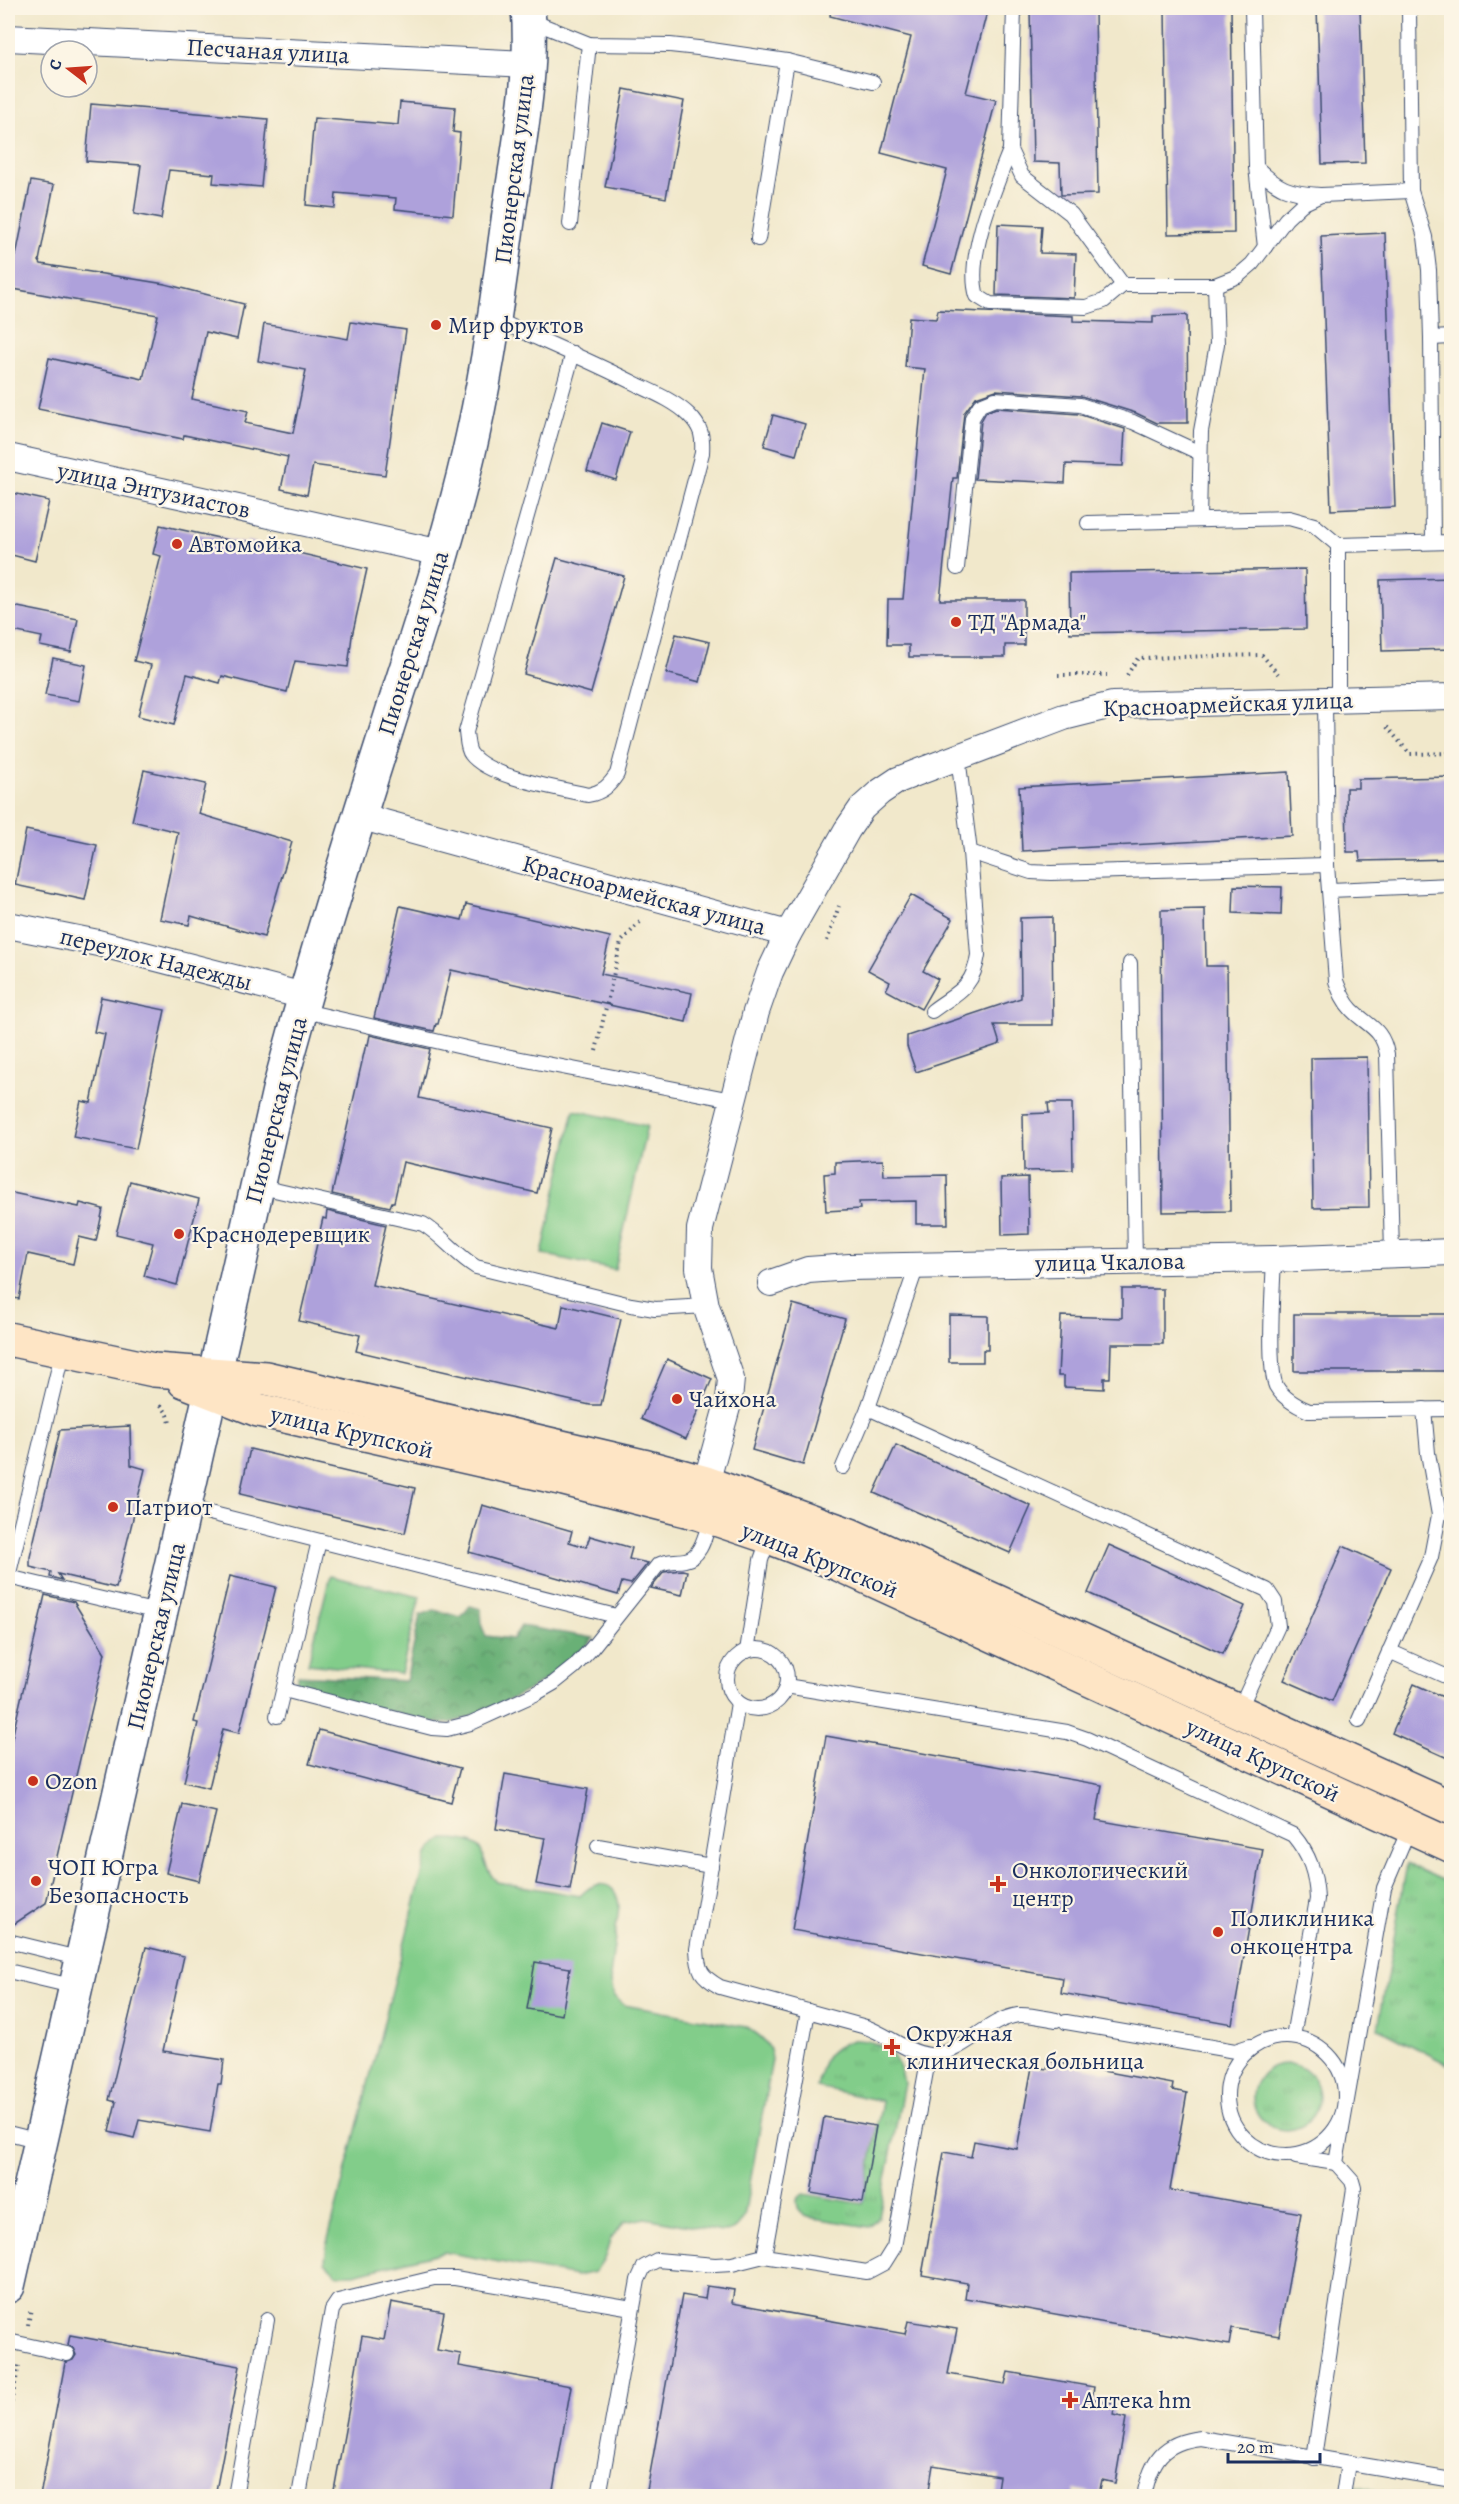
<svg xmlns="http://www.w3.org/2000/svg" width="1459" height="2504" viewBox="0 0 1459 2504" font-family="Alegreya,serif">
  <defs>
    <pattern id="grass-tufts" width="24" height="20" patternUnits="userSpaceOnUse" patternTransform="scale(1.5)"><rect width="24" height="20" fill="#82cd8a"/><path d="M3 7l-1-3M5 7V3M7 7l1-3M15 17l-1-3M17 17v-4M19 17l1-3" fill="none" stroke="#70b07a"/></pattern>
    <pattern id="forest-crowns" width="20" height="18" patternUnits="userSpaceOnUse" patternTransform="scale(1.5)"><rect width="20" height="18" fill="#69b076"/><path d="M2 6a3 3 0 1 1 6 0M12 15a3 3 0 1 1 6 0" fill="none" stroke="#569064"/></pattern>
  </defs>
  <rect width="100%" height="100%" fill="#fcf5e5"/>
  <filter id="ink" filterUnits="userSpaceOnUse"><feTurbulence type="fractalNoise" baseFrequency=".0167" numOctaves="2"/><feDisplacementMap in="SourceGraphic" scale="12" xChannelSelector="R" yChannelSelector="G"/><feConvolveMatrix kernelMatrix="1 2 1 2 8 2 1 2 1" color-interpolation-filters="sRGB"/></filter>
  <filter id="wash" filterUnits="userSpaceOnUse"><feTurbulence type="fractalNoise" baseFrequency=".008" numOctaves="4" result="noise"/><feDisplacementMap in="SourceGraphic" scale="24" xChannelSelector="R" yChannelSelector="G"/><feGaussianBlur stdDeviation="1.35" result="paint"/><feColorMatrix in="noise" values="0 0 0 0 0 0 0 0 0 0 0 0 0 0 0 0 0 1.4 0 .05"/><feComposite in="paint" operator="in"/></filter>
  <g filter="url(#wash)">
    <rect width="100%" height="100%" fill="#f1e8cb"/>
    <!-- grass -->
    <g fill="url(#grass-tufts)" stroke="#4e7e74" stroke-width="1.5">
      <path d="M1407,1864L1451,1884V2066L1378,2028Z"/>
      <path d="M853,2040C882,2039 900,2056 904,2083L879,2217L869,2227L808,2217C800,2214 797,2209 797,2199L803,2194L863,2204L882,2101L817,2087C822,2060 826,2049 853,2040Z"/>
      <circle cx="1286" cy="2097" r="33"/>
    </g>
    <!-- forest -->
    <path fill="url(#forest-crowns)" stroke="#42706a" stroke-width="1.5" d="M470,1606L481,1609L482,1627L486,1636L513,1639L521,1626L594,1638C560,1674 535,1689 491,1708C474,1715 460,1722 442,1724L294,1689L298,1675L406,1681L420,1615L434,1610L461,1617Z"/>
    <!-- park -->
    <g fill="#82cd8a" stroke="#4e7e74" stroke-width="1.5">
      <path d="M574,1110L647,1126L615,1270L542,1254Z"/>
      <path d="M330,1576L420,1597L401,1674L308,1664Z"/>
      <path d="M444,1839C497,1839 473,1858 497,1882L580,1896C596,1879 616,1880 619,1906L610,1977L614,1996L624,2005L746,2027C760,2035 771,2043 772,2060L744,2217C738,2228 734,2232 722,2232L645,2218L625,2222L611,2238L605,2257L595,2272L577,2276L444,2252L354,2274H337L325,2262L327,2243L427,1855L434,1846Z"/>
      <path d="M1356,2486L1412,2496H1354Z"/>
    </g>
    <g id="blocks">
      <!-- building -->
      <g fill="#aea1db">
        <path d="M831,8H988L966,93L996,100L951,274L922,266L947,170L881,153L911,37L830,16Z"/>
        <path d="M1030,8H1095L1098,194L1061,195L1060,163L1033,162Z"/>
        <path d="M1165,8H1231L1234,233L1168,234Z"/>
        <path d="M1317,8H1360L1365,163L1322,164Z"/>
        <path d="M624,89L684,101L666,198L605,187Z"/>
        <path d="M400,102L455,107L453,132L460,133L453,215L395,209L396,198L336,193L335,208L306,205L314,118L398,125Z"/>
        <path d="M91,104L268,119L261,187L213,183L214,174L169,170L161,219L134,214L141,165L86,161Z"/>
        <path d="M31,181L54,185L39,261L41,264L165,284L244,304L237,339L206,332L192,399L248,411L245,423L293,433L306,370L258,361L264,324L348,339L351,322L406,330L385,475L313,465L307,495L281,489L288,457L184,435L183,439L38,409L49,358L143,379L158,315L8,288V255L16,256Z"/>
        <path d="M998,224L1042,226L1040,253L1076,254L1074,298L996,295Z"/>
        <path d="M1385,233L1395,507L1331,510L1321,236Z"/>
        <path d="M938,310L1073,316V321L1153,323V316L1187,315L1188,423H1157L1136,413L1081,396L996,390L976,397L964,413L957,478H953L940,600H1024V645H1005V657H909V645H887L888,599H903L925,369L905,367L909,317L936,319Z"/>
        <path d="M996,408L1078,414L1125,429L1123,466L1066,464L1065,483L975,479L981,421L986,412Z"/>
        <path d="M773,415L805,424L796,455L764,446Z"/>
        <path d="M602,423L630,432L616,480L587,471Z"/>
        <path d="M8,492L49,501L35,561L8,554Z"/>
        <path d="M160,525L246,544L247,541L367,569L352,636L348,667L295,661L287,692L222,676L220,683L187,674L174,725L138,716L151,665L134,661L161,556L153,554Z"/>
        <path d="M557,558L624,576L591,693L524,674Z"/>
        <path d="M1305,569L1306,629L1070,633L1069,573Z"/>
        <path d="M1452,578V649L1382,651L1380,580Z"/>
        <path d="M8,605L78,619L71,652L40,646L42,637L8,630Z"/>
        <path d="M676,634L710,642L700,682L666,673Z"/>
        <path d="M53,658L86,665L79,701L45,695Z"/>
        <path d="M144,770L206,784L199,814L292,842L264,937L191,916L189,925L160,919L178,832L132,821Z"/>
        <path d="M1289,772L1292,836L1022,851L1019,787Z"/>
        <path d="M1452,777V859L1360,861L1359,852H1347L1346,788H1358V779Z"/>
        <path d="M26,830L97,845L85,900L15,885Z"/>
        <path d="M1234,886L1282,887L1281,915L1233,913Z"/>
        <path d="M911,895L953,919L923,971L938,979L921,1009L886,990L890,982L868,970Z"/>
        <path d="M466,904L610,937L601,974L692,993L686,1022L451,970L438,1024H436L434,1031L374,1018L400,906L462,920Z"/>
        <path d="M1205,909L1206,966H1227L1230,1211L1163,1212L1161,910Z"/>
        <path d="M1052,917L1053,1025H994L1000,1044L916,1072L907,1046V1036L1021,998L1020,918Z"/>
        <path d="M101,997L165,1010L136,1149L73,1137L81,1101L91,1103L105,1034L94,1032Z"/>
        <path d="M370,1035L430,1049L419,1098L552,1128L537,1193L403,1162L394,1202H392L390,1207L332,1194L366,1044L368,1045Z"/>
        <path d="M1367,1057L1369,1207L1313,1208L1311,1058Z"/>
        <path d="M1048,1103H1072L1073,1170L1024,1171L1023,1114L1049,1113Z"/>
        <path d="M883,1160L884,1176L947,1175L948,1224H916V1201L859,1202L860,1209L826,1211L824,1174L835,1173V1162Z"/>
        <path d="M1028,1177L1029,1234L1002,1235L1001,1178Z"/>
        <path d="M130,1181L199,1199L177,1285L144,1276L153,1243L116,1234Z"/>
        <path d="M8,1192L79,1207L80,1203L103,1209L96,1241L79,1237L73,1264L28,1254L19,1299L8,1297Z"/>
        <path d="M327,1211L386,1225L372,1285L559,1328L563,1305L621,1319L601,1405H590L356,1351L360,1335L299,1321L323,1218L326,1219Z"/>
        <path d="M1122,1289H1163V1344H1111L1110,1378H1104V1389L1064,1387V1376H1058L1061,1316L1122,1318Z"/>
        <path d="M793,1304L845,1319L803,1465L752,1450Z"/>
        <rect x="1294" y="1314" width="158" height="57"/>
        <path d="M949,1315L988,1316V1350H983V1362H949Z"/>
        <path d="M667,1359L712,1379L686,1439L641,1419Z"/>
        <path d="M130,1426L131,1465L145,1469L116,1588L58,1574L62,1580L50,1577L51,1572L30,1567V1557L60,1430Z"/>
        <path d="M896,1445L1031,1506L1010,1553L874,1493Z"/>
        <path d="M250,1449L415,1488L405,1533L240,1494Z"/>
        <path d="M482,1505L572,1531L569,1542L586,1547L590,1536L632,1548L629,1559L648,1563L631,1584L622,1582L618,1595L469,1552Z"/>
        <path d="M1109,1545L1245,1606L1223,1654L1088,1593Z"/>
        <path d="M1343,1546L1391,1568L1332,1701L1284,1680Z"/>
        <path d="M682,1570L687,1571L682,1595L651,1588L664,1572Z"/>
        <path d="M230,1576L276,1587L239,1733L223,1729L209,1788L184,1782L198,1723L194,1722Z"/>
        <path d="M45,1595L74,1602L105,1653L46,1903L8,1928V1755Z"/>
        <path d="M1414,1684L1452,1701V1760L1392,1733Z"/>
        <path d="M319,1730L460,1768L451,1802L309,1764Z"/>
        <path d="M826,1736L1102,1785L1096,1820L1263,1849L1232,2024L1061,1993L1063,1978L792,1930Z"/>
        <path d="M505,1774L588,1789L570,1890L536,1884L545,1838L496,1829Z"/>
        <path d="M182,1804L216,1812L199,1881L166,1873Z"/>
        <path d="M146,1947L184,1956L163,2051L224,2060L221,2084H218L210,2132L139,2120L134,2138L109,2132L116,2102L109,2100Z"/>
        <path d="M535,1962L570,1968L562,2015L527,2009Z"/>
        <path d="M1049,2061L1173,2084L1172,2090L1187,2093L1170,2190L1301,2213L1279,2336L1232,2328L1229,2345L965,2298L967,2283L922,2275L944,2152L971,2157L974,2141L1017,2149L1032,2067L1047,2069Z"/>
        <path d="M824,2117L876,2126L863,2202L811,2193Z"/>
        <path d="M707,2286L734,2290L732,2303L905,2334L908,2321L957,2329L948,2374L1005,2384L1008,2372L1094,2387L1092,2399L1115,2403L1113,2415L1126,2418L1115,2483L1102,2480L1099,2494L1075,2489L1074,2496H996L999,2476L933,2465L928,2496H646L682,2295L705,2299Z"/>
        <path d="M391,2302L444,2312L437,2350L461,2354L459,2366L571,2386L552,2496H333L362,2336L384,2340Z"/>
        <path d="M70,2335L240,2366L215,2496H40L65,2363L73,2360L76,2355L73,2348L68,2345Z"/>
      </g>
    </g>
  </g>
  <g filter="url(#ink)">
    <use href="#blocks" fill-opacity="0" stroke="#3b4b6e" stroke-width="1.5"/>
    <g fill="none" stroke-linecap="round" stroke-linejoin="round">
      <!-- service casing -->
      <g stroke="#3b4b6e" stroke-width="16">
        <g id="service">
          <path d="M1014,8L1010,150L1022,176L1071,214L1123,285"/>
          <path d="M1252,8L1256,167L1265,247"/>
          <path d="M1409,8L1411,191L1425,237L1429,270L1431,338L1452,337"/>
          <path d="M529,20L589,44L670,45L698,48L787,61L873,82"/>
          <path d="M1010,150C995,188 965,257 977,296L990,304L1086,307L1104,301L1123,285H1215L1238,276L1252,264L1286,219L1302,204L1321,195L1411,191"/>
          <path d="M1256,167C1278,189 1289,193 1320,195"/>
          <path d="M570,224L589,44"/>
          <path d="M758,239L787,61"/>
          <path d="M495,319C543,341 591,361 638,385C655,393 676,402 689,415C702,428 703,437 702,453L617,774C609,786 603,792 588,795C558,788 489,778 471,754C467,749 467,739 466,732L573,353"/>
          <path d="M1431,338L1433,542"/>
          <path d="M1199,520L1201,431L1217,344L1215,285"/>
          <path d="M1088,523L1289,518L1314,525L1338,545L1452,542"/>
          <path d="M1338,545V700"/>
          <path d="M957,568L972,418L980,405L995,399L1080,405L1133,422L1200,453"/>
          <path d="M1325,700L1327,865L1336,981C1340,992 1344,1002 1352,1010C1369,1027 1382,1028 1387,1054L1392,1254"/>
          <path d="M958,757L970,852L1031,872L1051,873L1327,865"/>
          <path d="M1330,890L1452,885"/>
          <path d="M1130,963L1135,1261"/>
          <path d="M300,1010L475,1050L732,1100"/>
          <path d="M932,1011C957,992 973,989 978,955L970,852"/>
          <path d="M257,1186L423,1224C443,1236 456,1255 476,1267L631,1305L655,1309L706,1306"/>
          <path d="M1274,1259C1273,1285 1267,1365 1276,1386C1283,1398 1297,1406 1309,1411L1452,1409"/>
          <path d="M63,1350L8,1577L162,1613"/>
          <path d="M868,1408L1267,1590L1275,1602L1278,1626L1239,1710"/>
          <path d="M843,1467L868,1408L917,1266"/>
          <path d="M186,1507L616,1616"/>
          <circle cx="757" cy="1679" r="30"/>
          <path d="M747,1651L761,1560L769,1537"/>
          <path d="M1389,1651L1452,1679"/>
          <path d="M786,1686L1067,1732L1087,1739L1293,1835C1310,1855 1316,1874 1317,1899L1293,2037"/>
          <path d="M284,1690L432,1728L447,1729L471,1723L535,1694L554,1683L574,1667L591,1649L658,1565C668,1560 674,1562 685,1560C702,1558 706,1531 711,1518"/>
          <path d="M277,1716L319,1541"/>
          <path d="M1359,1720L1431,1557L1439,1515L1428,1453L1424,1409"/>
          <path d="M598,1846L711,1866"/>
          <path d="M8,1941L82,1959"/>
          <path d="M8,1971L76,1987"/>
          <path d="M1066,2022L1235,2051L1250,2046"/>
          <circle cx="1286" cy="2096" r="59"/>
          <path d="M929,2055C963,2055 985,2020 1018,2015C1030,2014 1044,2018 1056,2020"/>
          <path d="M8,2133L40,2141"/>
          <path d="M1296,2157L1336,2163"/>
          <path d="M764,2256L808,2011"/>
          <path d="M8,2341L67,2354"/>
          <path d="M1314,2458L1354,2188L1352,2181L1336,2163L1384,1888L1410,1827"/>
          <path d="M235,2496L267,2320"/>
          <path d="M299,2496L332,2310L338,2301L434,2278H455L632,2308"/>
          <path d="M599,2496L638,2280L644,2267L657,2260L715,2265L732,2264L764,2256L867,2272L884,2263L894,2247L929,2055C906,2052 888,2035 866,2027L720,1987C701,1976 698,1971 697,1949L738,1703"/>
          <path d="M1144,2496C1151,2461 1162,2442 1201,2438L1452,2480"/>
          <path d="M1343,2496L1348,2463"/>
        </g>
      </g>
      <!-- minor casing -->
      <g stroke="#3b4b6e" stroke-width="28">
        <g id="minor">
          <path d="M8,38L528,64"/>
          <path d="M8,457L441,553"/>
          <path d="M359,816L788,934L847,830L862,808L880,792L898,780L921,771L1064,717L1112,705L1452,697"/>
          <path d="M8,925L98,943L304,996"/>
          <path d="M771,1283L808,1270L850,1267L1274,1259L1452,1252"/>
          <path d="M706,1483L729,1400L731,1379L706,1306L699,1268L700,1229L756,1012L770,972L788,934"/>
        </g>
      </g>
      <!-- tertiary casing -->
      <g stroke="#3b4b6e" stroke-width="36">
        <path id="tertiary" d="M8,2286L279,1090C312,965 351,842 390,719C420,625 452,531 473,434C489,362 499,287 509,213C518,146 534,75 528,8"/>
      </g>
      <!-- secondary casing -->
      <g stroke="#3b4b6e" stroke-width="36">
        <g id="secondary">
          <path d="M8,1339L154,1370L266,1378L643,1466L706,1483L850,1535L1452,1808"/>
          <path d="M184,1381L258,1410L564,1479L698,1513L769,1537L838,1564L1452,1846"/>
        </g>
      </g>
      <!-- path -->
      <g stroke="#3b4b6e" stroke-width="4" stroke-dasharray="1.5 4.5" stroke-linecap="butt">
        <path d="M1058,675H1107"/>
        <path d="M1127,675L1138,658L1262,655L1278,674"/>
        <path d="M1387,727L1410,754L1452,753"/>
        <path d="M827,941L839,906"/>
        <path d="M596,1051L621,942L640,922"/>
        <path d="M161,1405L168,1415L170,1423"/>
        <path d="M28,2325L31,2308"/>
        <path d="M8,2420L19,2364"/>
      </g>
      <!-- service -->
      <use href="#service" stroke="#fff" stroke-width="14"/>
      <!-- minor -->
      <use href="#minor" stroke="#fff" stroke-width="26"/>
      <!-- tertiary -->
      <use href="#tertiary" stroke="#fff" stroke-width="33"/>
      <!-- secondary -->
      <use href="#secondary" stroke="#fee5c5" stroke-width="33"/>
    </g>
  </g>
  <!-- markers -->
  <g fill="#c8321e" stroke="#fcf5e5" stroke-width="2">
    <circle cx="436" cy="325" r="6"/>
    <circle cx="177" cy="544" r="6"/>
    <circle cx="956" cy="622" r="6"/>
    <circle cx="179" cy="1234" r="6"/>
    <circle cx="677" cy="1399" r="6"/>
    <circle cx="113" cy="1507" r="6"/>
    <circle cx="33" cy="1781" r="6"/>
    <circle cx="36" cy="1881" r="6"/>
    <path d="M995 1875h6v6h6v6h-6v6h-6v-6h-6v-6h6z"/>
    <circle cx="1218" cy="1932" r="6"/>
    <path d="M889 2038h6v6h6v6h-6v6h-6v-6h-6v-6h6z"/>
    <path d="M1067 2391h6v6h6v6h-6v6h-6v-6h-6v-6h6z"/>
  </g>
  <g text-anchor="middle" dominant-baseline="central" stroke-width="4.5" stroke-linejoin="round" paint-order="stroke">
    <!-- street labels -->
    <g font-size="24" fill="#1b2f5e" stroke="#fcf5e5">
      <text transform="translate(268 51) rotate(3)">Песчаная улица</text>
      <text transform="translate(514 169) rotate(-83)">Пионерская улица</text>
      <text transform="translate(154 490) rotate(12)">улица Энтузиастов</text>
      <text transform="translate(413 643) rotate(-73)">Пионерская улица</text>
      <text transform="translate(1228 704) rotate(-2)">Красноармейская улица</text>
      <text transform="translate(644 895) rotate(15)">Красноармейская улица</text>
      <text transform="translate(156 959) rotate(14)">переулок Надежды</text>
      <text transform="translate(276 1110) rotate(-76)">Пионерская улица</text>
      <text transform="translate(1110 1262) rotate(-1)">улица Чкалова</text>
      <text transform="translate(352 1432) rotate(13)">улица Крупской</text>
      <text transform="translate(820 1560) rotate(22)">улица Крупской</text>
      <text transform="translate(156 1636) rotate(-77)">Пионерская улица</text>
      <text transform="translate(1263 1760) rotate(25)">улица Крупской</text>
    </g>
    <!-- poi labels -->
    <g font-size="24" fill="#1b2f5e" stroke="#fcf5e5" text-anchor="start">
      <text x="448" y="325">Мир фруктов</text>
      <text x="189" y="544">Автомойка</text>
      <text x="968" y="622">ТД "Армада"</text>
      <text x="191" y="1234">Краснодеревщик</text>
      <text x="689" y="1399">Чайхона</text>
      <text x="125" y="1507">Патриот</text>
      <text x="45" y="1781">Ozon</text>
      <text x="48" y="1867">ЧОП Югра<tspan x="48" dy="28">Безопасность</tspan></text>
      <text x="1012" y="1870">Онкологический<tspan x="1012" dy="28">центр</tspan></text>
      <text x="1230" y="1918">Поликлиника<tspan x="1230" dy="28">онкоцентра</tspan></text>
      <text x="906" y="2033">Окружная<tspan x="906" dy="28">клиническая больница</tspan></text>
      <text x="1082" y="2400">Аптека hm</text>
    </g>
  </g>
  <!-- margin -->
  <rect width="1459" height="2504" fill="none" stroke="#fcf5e5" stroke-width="30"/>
  <!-- north arrow -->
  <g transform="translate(69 69) rotate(287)"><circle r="28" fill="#fcf5e5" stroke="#a2a6af" stroke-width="1.5"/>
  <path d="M0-4.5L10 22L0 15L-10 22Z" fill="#c8321e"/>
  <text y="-9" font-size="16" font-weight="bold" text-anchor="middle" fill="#1b2f5e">С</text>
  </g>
  <!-- scale -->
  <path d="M1228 2453v9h92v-9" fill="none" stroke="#1b2f5e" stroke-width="3"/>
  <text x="1237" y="2453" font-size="18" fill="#1b2f5e" stroke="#fcf5e5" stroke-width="4.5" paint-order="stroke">20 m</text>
</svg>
